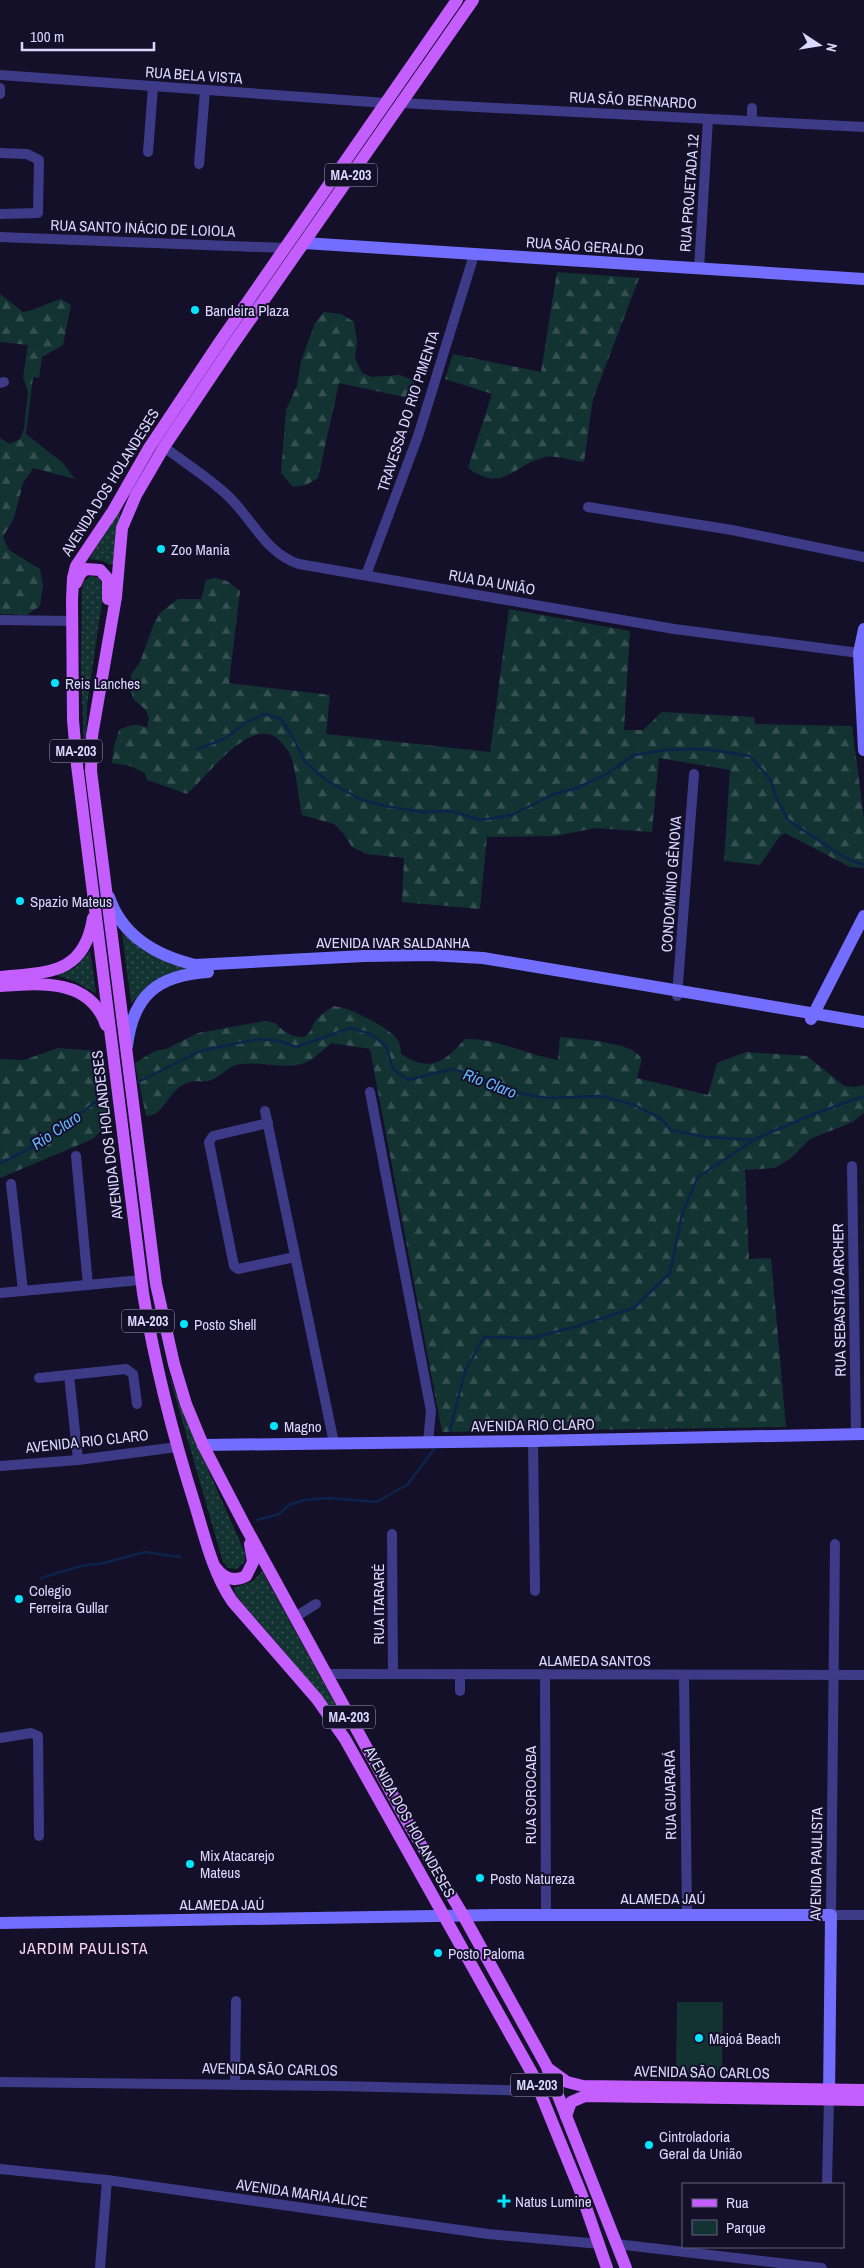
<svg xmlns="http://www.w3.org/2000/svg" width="864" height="2268" viewBox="0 0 864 2268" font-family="'Archivo Narrow',sans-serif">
  <defs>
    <pattern id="grass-dots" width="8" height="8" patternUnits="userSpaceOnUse" patternTransform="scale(1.25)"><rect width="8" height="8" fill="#133332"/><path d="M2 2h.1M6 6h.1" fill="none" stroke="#355051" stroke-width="1.8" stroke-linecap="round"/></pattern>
    <pattern id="forest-firs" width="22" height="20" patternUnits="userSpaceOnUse" patternTransform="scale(1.25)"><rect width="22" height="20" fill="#133332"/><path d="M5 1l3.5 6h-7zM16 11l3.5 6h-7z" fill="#355051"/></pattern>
  </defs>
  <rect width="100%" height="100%" fill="#141029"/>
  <!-- grass -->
  <g fill="url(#grass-dots)">
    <path d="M119,511L120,514L113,564L110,565L103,561L89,559Z"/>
    <path d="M91,576L99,578L104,589L87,705L86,751L84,750L81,667L82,588L84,581Z"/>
    <path d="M122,933L138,946L190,968L139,996L131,1003Z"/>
    <path d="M90,951L96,992L95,993L76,982L56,975V972L75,968Z"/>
    <path d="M169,1375L188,1424L245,1553V1561L237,1569L228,1568L223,1562Z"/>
    <path d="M262,1571L341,1714L337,1715L235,1594L234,1588L253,1581Z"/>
  </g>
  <!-- forest -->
  <g fill="url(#forest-firs)">
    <path d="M557,272L639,278L593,399L584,462C573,461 556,455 545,457C512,465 504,494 468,468L492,394L445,379L453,354L541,372Z"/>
    <path d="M0,294L23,312C38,310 46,303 61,299L71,305L63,345L42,357L39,378L33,377L26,434L63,463L75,479L33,468L23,483L14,518L3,537L9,550L40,569L43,585L40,606L27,615L0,614V438L10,444L20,439L24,429L28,392L23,377L28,345L0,342Z"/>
    <path d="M324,312L341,314L354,322L357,342L355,358L362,373L372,377L399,375L411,379L420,392L418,400L339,383L318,478L306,485L293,487L281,473L286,410L297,386L301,361L315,323Z"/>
    <path d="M215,578L227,581L240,591L229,683L330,695L326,734L490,752L509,609L630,631L624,730H643L662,712L754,717L755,724L852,726L864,819V868L850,867L785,833L780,836L760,865L724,861L730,770L659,758L652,832L596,828L555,836L487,837L480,909L402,902L404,858L367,854L352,847L343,833L334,824L302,815C298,796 297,773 290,754C288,750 284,746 281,742C253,711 207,777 187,794L147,780L145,773L130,766L112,763L114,746L119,730C130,725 137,722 147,728L149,718L146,710L133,699L130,686L131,675L140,662L153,626L160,613L178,599H201L206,580Z"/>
    <path d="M334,1006C349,1007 388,1027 397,1039C400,1043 401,1049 401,1054C432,1073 444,1062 465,1039C498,1038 526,1055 558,1060L560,1037C577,1039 637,1042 641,1059C642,1064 638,1072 637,1078L708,1095L717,1063L746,1052L807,1056L843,1085L853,1087L864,1085V1113L853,1122L810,1139L791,1158L775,1168L745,1170L749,1259L771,1258L786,1427L442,1432L370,1049L331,1043C324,1049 315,1058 307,1062C286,1071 262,1061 241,1064C228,1065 223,1076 211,1080C204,1083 196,1080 189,1082C166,1090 166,1116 146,1116L135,1063L155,1051L166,1049L198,1033L265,1021L275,1023C284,1032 291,1037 304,1037C310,1033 311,1030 314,1023C319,1015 327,1011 334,1006Z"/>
    <path d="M58,1048L97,1051L103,1057L111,1121L93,1139L0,1178V1059L24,1060Z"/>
  </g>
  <!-- green -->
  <path fill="#133332" d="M677,2002H723L722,2075L676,2074Z"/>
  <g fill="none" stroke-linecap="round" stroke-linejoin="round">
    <!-- stream -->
    <g stroke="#0c234c" stroke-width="2.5">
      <path d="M198,749L224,739L244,724L264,714L281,719L293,737L305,762L326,780L360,799L385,806L423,812L450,811L481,820L512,815L554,794L577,788L605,775L634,755L665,750L706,749L750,756L770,779L777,800L788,820L842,856L863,865"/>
      <path d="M138,1082L200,1051L258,1039L280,1041L296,1047L350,1028L371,1034L386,1046L393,1069L408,1080L451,1069L473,1074L506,1091L547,1098L602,1096L634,1105L660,1118L671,1130L706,1137L753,1140L814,1114L864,1096"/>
      <path d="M0,1163C38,1147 71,1121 103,1096L110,1093"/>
      <path d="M450,1430L465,1371L484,1337L532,1338L575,1327L634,1308L670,1273L682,1214L698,1177L753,1141"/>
      <path d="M257,1520L279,1514L289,1505L304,1500L330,1498L377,1502L408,1484L434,1449"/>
      <path d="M41,1578L81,1566L104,1563L145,1552L180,1557"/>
    </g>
    <!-- street -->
    <g stroke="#3d3a88" stroke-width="10">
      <path d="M0,75L386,103"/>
      <path d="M0,88V94"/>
      <path d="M401,103L864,127"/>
      <path d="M752,121V108"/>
      <path d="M148,152L153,87"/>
      <path d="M0,153L27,154L39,160L38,213L0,214"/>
      <path d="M199,164L205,91"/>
      <path d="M0,237L285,248"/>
      <path d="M699,269L708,119"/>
      <path d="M0,383L4,382"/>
      <path d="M164,447C185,463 208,477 227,495C251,517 266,554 299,564L674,629L859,653"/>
      <path d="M588,507L732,530L864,557"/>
      <path d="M366,575L418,436L474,255"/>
      <path d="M0,620L72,621"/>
      <path d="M677,996L694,774"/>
      <path d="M370,1092L431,1411L428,1442"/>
      <path d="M265,1111L334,1443"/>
      <path d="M268,1123L213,1136L209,1142L234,1266L238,1269L295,1257"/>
      <path d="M76,1156L88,1285"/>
      <path d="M852,1166L856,1434"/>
      <path d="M11,1184L23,1291"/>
      <path d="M0,1293L141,1280"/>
      <path d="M69,1375L78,1460"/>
      <path d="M39,1378L126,1369L133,1374L137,1404"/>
      <path d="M533,1441L535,1591"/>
      <path d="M0,1466L78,1460L177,1447"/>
      <path d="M392,1534L393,1674"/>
      <path d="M835,1544L831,1915H864"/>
      <path d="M295,1617L316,1604"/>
      <path d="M326,1674L864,1675"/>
      <path d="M545,1674L546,1915"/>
      <path d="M684,1675L687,1915"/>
      <path d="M460,1691V1674"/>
      <path d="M0,1738L31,1733L38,1736L39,1836"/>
      <path d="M0,2082L340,2086L540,2091"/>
      <path d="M235,2085L236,2001"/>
      <path d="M0,2169L107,2180L488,2234L600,2244"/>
      <path d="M827,2184L829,2099"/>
      <path d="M616,2244L822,2268"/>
      <path d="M100,2268L107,2180"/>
    </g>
    <!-- secondary -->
    <g stroke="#736eff" stroke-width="12">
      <path d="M304,243L864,279"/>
      <path d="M864,629L859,653L864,750"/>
      <path d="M109,897C122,936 157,956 195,965L364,956L430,955L483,958L864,1022"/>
      <path d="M811,1019L864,916"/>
      <path d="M127,1046C133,995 158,975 208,972"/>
      <path d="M203,1445L533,1441L864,1434"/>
      <path d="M0,1923L495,1915H831L829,2098"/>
    </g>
    <!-- primary -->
    <g stroke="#c45eff" stroke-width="12">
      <path d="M457,0L219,343L149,448L113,511L76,566L73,578L72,600L73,720L77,765L143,1293C155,1365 173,1436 195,1505C205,1538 213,1573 232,1601L317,1699L345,1739L533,2075L581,2193L607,2268"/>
      <path d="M473,0L229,350L164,447L136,495L122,528L116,597L92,736L91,771L156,1284L174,1364L186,1404L203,1445L244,1524L408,1823L463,1915L546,2065L626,2268"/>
      <path d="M76,583L80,574L86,569L100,570L108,579V599"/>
      <path d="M0,977C48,972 84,975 93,918"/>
      <path d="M0,986C40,983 90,978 106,1025"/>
      <path d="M216,1568C224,1579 234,1582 246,1576L253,1562L250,1544"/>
      <path d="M549,2069L567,2082L583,2086L864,2090"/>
      <path d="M566,2116L571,2102L585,2096L864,2100"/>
    </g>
  </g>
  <!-- markers -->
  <g fill="#03e5ff" stroke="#141029" stroke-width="2">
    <circle cx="195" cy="310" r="5"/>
    <circle cx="161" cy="549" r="5"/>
    <circle cx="55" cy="683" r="5"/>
    <circle cx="20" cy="901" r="5"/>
    <circle cx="184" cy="1324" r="5"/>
    <circle cx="274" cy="1426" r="5"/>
    <circle cx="19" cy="1599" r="5"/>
    <circle cx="190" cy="1864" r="5"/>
    <circle cx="480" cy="1878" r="5"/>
    <circle cx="438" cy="1953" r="5"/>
    <circle cx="699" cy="2038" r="5"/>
    <circle cx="649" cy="2145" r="5"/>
    <path d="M501.5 2193.5h5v5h5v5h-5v5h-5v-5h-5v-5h5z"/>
  </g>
  <g text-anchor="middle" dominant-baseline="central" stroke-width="4" stroke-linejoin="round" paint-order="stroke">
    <!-- shield labels -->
    <g fill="#141029" stroke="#a09bbf" stroke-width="1">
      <rect x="325" y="163.5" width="52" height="23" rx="4"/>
      <rect x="50" y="739.5" width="52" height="23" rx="4"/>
      <rect x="122" y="1309.5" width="52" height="23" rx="4"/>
      <rect x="323" y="1705.5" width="52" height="23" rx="4"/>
      <rect x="511" y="2073.5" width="52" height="23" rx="4"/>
    </g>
    <g font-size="14" font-weight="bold" fill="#dcd7ff">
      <text x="351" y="175">MA-203</text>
      <text x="76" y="751">MA-203</text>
      <text x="148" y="1321">MA-203</text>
      <text x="349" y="1717">MA-203</text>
      <text x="537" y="2085">MA-203</text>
    </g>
    <!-- street labels -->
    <g font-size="15" fill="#dcd7ff" stroke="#141029">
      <text transform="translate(194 75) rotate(4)">RUA BELA VISTA</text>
      <text transform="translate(633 100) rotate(3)">RUA SÃO BERNARDO</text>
      <text transform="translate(689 193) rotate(-86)">RUA PROJETADA 12</text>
      <text transform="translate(143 228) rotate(2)">RUA SANTO INÁCIO DE LOIOLA</text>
      <text transform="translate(585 246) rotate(4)">RUA SÃO GERALDO</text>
      <text transform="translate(408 411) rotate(-72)">TRAVESSA DO RIO PIMENTA</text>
      <text transform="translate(110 482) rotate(-58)">AVENIDA DOS HOLANDESES</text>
      <text transform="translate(492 582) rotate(10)">RUA DA UNIÃO</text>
      <text transform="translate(671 884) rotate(-86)">CONDOMÍNIO GÊNOVA</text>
      <text x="393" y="942">AVENIDA IVAR SALDANHA</text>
      <text transform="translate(107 1135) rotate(-97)">AVENIDA DOS HOLANDESES</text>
      <text transform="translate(839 1300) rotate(-91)">RUA SEBASTIÃO ARCHER</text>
      <text transform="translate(533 1425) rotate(-1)">AVENIDA RIO CLARO</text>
      <text transform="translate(87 1441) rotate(-6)">AVENIDA RIO CLARO</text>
      <text transform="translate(378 1604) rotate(-90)">RUA ITARARÉ</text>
      <text x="595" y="1660">ALAMEDA SANTOS</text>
      <text transform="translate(530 1795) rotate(-90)">RUA SOROCABA</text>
      <text transform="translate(670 1795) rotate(-91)">RUA GUARARÁ</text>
      <text transform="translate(410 1822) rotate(61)">AVENIDA DOS HOLANDESES</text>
      <text transform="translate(816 1864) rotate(-89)">AVENIDA PAULISTA</text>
      <text x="663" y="1898">ALAMEDA JAÚ</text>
      <text x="222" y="1904">ALAMEDA JAÚ</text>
      <text transform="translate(270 2069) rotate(1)">AVENIDA SÃO CARLOS</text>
      <text transform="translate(702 2072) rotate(1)">AVENIDA SÃO CARLOS</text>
      <text transform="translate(302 2193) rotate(8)">AVENIDA MARIA ALICE</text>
    </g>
    <!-- poi labels -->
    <g font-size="15" fill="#dcd7ff" stroke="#141029" text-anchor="start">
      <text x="205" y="310">Bandeira Plaza</text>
      <text x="171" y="549">Zoo Mania</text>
      <text x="65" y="683">Reis Lanches</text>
      <text x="30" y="901">Spazio Mateus</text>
      <text x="194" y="1324">Posto Shell</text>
      <text x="284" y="1426">Magno</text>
      <text x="29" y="1590">Colegio<tspan x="29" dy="17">Ferreira Gullar</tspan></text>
      <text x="200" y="1855">Mix Atacarejo<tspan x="200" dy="17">Mateus</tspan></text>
      <text x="490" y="1878">Posto Natureza</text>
      <text x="448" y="1953">Posto Paloma</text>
      <text x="709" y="2038">Majoá Beach</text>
      <text x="659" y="2136">Cintroladoria<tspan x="659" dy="17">Geral da União</tspan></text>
      <text x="515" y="2201">Natus Lumine</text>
    </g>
    <!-- water labels -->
    <g font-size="16" font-style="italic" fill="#65b7ff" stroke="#141029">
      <text transform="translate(490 1083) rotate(21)">Rio Claro</text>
      <text transform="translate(56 1130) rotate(-34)">Rio Claro</text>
    </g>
    <!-- neighbourhood labels -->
    <g font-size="16" letter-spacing="1" fill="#ffd9f1" stroke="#141029">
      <text x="84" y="1948">JARDIM PAULISTA</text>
    </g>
  </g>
  <!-- legend -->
  <rect x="682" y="2183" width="162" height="65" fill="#141029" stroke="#64607f"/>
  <rect x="692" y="2199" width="25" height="8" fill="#c45eff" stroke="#64607f"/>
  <text x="726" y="2208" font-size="15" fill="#dcd7ff">Rua</text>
  <rect x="692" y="2220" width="25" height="15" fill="#133332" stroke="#64607f"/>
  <text x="726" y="2233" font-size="15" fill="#dcd7ff">Parque</text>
  <!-- north arrow -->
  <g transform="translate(819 45) rotate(102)" stroke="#141029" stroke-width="4" paint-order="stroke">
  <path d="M0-4L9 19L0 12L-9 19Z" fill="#dcd7ff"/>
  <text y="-8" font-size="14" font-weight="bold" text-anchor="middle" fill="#dcd7ff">N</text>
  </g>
  <!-- scale -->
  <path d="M22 42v8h132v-8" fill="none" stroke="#dcd7ff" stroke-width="2.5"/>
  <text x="30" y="42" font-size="15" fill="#dcd7ff" stroke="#141029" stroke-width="4" paint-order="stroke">100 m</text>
</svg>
